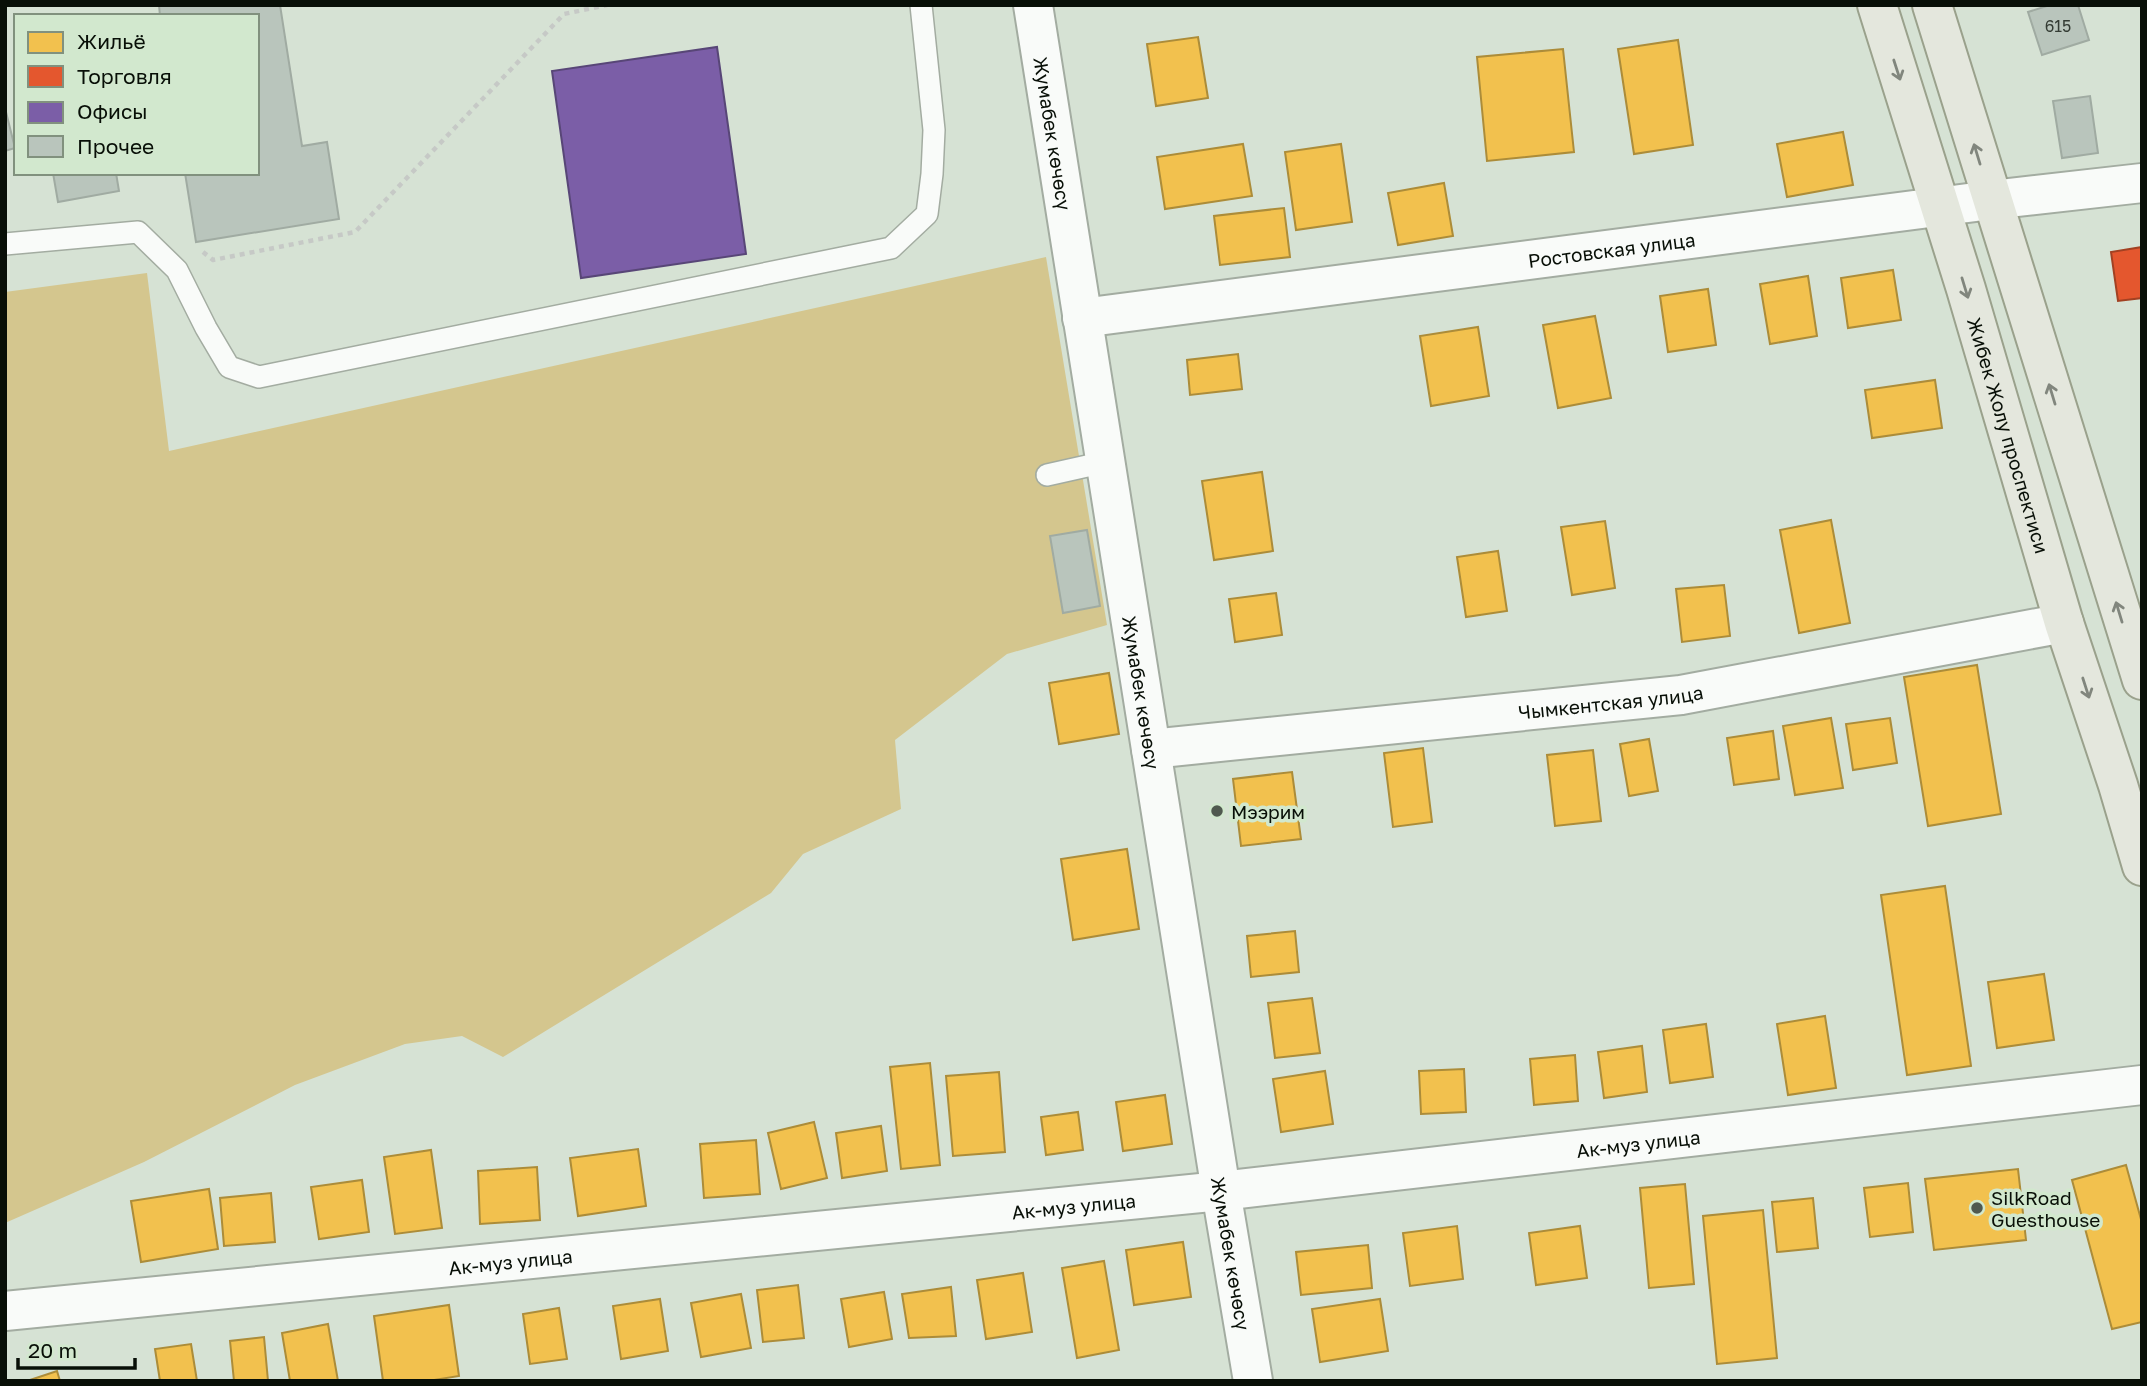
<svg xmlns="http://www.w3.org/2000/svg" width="2147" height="1386" viewBox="0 0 2147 1386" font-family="'Golos Text',sans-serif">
  <rect width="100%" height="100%" fill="#d6e2d4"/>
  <!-- green -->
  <path fill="#d4c68e" d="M1046,257L1107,625L1007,654L895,740L901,809L803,854L771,893L503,1057L462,1036L405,1044L295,1085L144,1162L5,1223V292L147,273L169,451Z"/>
  <!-- homes -->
  <g fill="#f2c14e" stroke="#ac8c39" stroke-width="2">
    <path d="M1198,37L1208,98L1156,106L1147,44Z"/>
    <path d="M1678,40L1693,145L1634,154L1618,49Z"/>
    <path d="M1563,49L1574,152L1487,161L1477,57Z"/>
    <path d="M1843,132L1853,185L1787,197L1777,144Z"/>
    <path d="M1243,144L1252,196L1165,209L1157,157Z"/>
    <path d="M1341,144L1352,222L1296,230L1285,152Z"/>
    <path d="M1444,183L1453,236L1398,245L1388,193Z"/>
    <path d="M1284,208L1290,257L1220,265L1214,216Z"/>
    <path d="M1893,270L1901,320L1848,328L1841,278Z"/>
    <path d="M1808,276L1817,336L1770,344L1760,284Z"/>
    <path d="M1708,289L1716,345L1668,352L1660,296Z"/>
    <path d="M1595,316L1611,398L1558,408L1543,325Z"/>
    <path d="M1478,327L1489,396L1431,406L1420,336Z"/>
    <path d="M1238,354L1242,389L1190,395L1187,360Z"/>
    <path d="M1935,380L1942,428L1872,438L1865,390Z"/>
    <path d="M1262,472L1273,551L1214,560L1202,481Z"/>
    <path d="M1831,520L1850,623L1799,633L1780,530Z"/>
    <path d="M1605,521L1615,588L1572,595L1561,527Z"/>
    <path d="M1498,551L1507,611L1466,617L1457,557Z"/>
    <path d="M1724,585L1730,636L1682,642L1676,589Z"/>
    <path d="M1276,593L1282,635L1235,642L1229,599Z"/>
    <path d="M1977,665L2001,814L1928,826L1904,677Z"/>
    <path d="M1109,673L1119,734L1059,744L1049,683Z"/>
    <path d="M1831,718L1843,788L1795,795L1783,726Z"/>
    <path d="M1890,718L1897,763L1853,770L1846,724Z"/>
    <path d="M1773,731L1779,779L1734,785L1727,738Z"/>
    <path d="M1649,739L1658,791L1629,796L1620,744Z"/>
    <path d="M1423,748L1432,822L1393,827L1384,753Z"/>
    <path d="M1593,750L1601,821L1555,826L1547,755Z"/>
    <path d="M1292,772L1301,839L1241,846L1233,779Z"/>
    <path d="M1127,849L1139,929L1073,940L1061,859Z"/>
    <path d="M1945,886L1971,1066L1907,1075L1881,895Z"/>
    <path d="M1295,931L1299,972L1251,977L1247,936Z"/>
    <path d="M2044,974L2054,1040L1997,1048L1988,982Z"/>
    <path d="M1312,998L1320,1053L1275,1058L1268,1003Z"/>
    <path d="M1825,1016L1836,1088L1788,1095L1777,1024Z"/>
    <path d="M1706,1024L1713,1077L1670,1083L1663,1030Z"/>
    <path d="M1642,1046L1647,1092L1604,1098L1598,1052Z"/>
    <path d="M1575,1055L1578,1101L1534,1105L1530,1059Z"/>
    <path d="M930,1063L940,1165L901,1169L890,1067Z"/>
    <path d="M1464,1069L1466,1112L1421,1114L1419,1071Z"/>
    <path d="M1325,1071L1333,1124L1281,1132L1273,1079Z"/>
    <path d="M999,1072L1005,1152L953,1156L946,1076Z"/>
    <path d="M1165,1095L1172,1144L1123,1151L1116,1102Z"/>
    <path d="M1078,1112L1083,1150L1046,1155L1041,1117Z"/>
    <path d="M814,1122L827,1178L781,1189L768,1133Z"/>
    <path d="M881,1126L887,1171L842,1178L836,1133Z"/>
    <path d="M756,1140L760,1194L704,1198L700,1144Z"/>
    <path d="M638,1149L646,1206L578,1216L570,1158Z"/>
    <path d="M431,1150L442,1228L395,1234L384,1157Z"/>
    <path d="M2126,1165L2142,1223V1322L2112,1329L2072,1180Z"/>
    <path d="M537,1167L540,1220L480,1224L478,1171Z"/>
    <path d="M2018,1169L2026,1240L1934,1250L1925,1179Z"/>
    <path d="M362,1180L369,1232L319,1239L311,1187Z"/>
    <path d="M1908,1183L1913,1232L1870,1237L1864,1188Z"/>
    <path d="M1685,1184L1694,1284L1649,1288L1640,1188Z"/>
    <path d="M209,1189L218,1249L141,1262L131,1201Z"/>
    <path d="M271,1193L275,1242L224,1246L220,1198Z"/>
    <path d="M1813,1198L1818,1248L1777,1252L1772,1202Z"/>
    <path d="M1763,1210L1777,1358L1717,1364L1703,1216Z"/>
    <path d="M1457,1226L1463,1279L1410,1286L1403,1233Z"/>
    <path d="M1580,1226L1587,1278L1536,1285L1529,1233Z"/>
    <path d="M1183,1242L1191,1297L1134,1305L1126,1250Z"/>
    <path d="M1368,1245L1372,1288L1301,1295L1296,1252Z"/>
    <path d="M1104,1261L1119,1350L1077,1358L1062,1268Z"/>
    <path d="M1023,1273L1032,1332L986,1339L977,1280Z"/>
    <path d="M798,1285L804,1338L763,1342L757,1290Z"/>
    <path d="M951,1287L956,1336L909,1338L902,1294Z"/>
    <path d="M884,1292L892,1339L849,1347L841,1299Z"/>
    <path d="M741,1294L751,1348L701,1357L691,1303Z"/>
    <path d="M660,1299L668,1351L621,1359L613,1306Z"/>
    <path d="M1380,1299L1388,1351L1320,1362L1312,1309Z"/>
    <path d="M449,1305L459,1376L428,1381H383L374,1316Z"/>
    <path d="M559,1308L567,1359L530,1364L523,1314Z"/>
    <path d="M328,1324L338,1381H290L282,1333Z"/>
    <path d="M264,1337L268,1381H234L230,1341Z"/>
    <path d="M191,1344L197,1381H160L155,1349Z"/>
    <path d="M57,1371L60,1381H27Z"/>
  </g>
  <!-- shops -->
  <path fill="#e4572e" stroke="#a24122" stroke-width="2" d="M2142,247V298L2118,301L2111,252Z"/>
  <!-- offices -->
  <path fill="#7b5ea7" stroke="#584677" stroke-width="2" d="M717,47L746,254L581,278L552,71Z"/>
  <!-- building -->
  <g fill="#b9c5bc" stroke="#a0aba2" stroke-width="2">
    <path d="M159,5H280L302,146L327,142L339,219L196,242L185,173H257V16H160Z"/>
    <path d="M2050,5H2078L2089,40L2042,55L2028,12Z"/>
    <path d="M2090,96L2098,153L2062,158L2053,101Z"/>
    <path d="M5,108L15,148L5,151Z"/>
    <path d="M53,173H116L119,191L58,202Z"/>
    <path d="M1087,530L1100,606L1063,613L1050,536Z"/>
  </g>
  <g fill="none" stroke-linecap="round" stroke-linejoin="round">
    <!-- service casing -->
    <g stroke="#a3aca1" stroke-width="24">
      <g id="service">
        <path d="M5,244L138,232L177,270L206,328L229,367L259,377L891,248L927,214L932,174L934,130L921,5"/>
        <path d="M1047,475L1105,462"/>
      </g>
    </g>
    <!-- minor casing -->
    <g stroke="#a3aca1" stroke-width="42">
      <g id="minor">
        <path id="s1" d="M1033,5L1221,1191L1253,1381"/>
        <path id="s2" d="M1082,318L1991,200L2142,183"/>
        <path id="s3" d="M1151,749L1681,695L2064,623"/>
        <path id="s4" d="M5,1311L1221,1191L2142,1085"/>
      </g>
    </g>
    <!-- primary casing -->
    <g stroke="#9aa18c" stroke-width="42">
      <g id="primary">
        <path id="s5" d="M1877,5L1966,289L2064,623L2118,785L2142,866"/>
        <path d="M1932,5L2142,680"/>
      </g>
    </g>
    <!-- path -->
    <path stroke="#c6c9c6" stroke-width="4.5" stroke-dasharray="5 5" stroke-linecap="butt" d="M203,252L213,260L355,232L564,14L607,5"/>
    <!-- service -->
    <use href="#service" stroke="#f9fbf9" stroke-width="21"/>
    <!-- minor -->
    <use href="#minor" stroke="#f9fbf9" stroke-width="38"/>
    <!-- primary -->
    <use href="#primary" stroke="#e4e7dd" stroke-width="38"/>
  </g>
  <!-- one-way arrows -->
  <defs><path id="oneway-shaft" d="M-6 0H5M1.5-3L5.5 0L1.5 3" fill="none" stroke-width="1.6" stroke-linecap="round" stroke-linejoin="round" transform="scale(1.75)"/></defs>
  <g stroke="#81867d">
    <use href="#oneway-shaft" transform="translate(1897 70) rotate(72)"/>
    <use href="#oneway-shaft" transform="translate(1977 154) rotate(-107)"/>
    <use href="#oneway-shaft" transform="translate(1965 288) rotate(73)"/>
    <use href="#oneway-shaft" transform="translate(2052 394) rotate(-107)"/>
    <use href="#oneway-shaft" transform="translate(2119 612) rotate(-107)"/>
    <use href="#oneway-shaft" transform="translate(2086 688) rotate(72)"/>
  </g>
  <!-- markers -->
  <g fill="#50594f" stroke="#d2e8ce" stroke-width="2.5">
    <circle cx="1217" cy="811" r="7"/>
    <circle cx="1977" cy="1208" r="7"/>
  </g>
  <g text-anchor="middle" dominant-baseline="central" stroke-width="7" stroke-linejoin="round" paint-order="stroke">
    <!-- number labels -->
    <g font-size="16" fill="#343c34">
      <text x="2058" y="26">615</text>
    </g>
    <!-- street labels -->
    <g font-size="19" fill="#080f07" stroke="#d2e8ce">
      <text stroke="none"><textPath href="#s1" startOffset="130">Жумабек көчөсү</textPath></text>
      <text stroke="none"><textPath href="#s2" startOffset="534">Ростовская улица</textPath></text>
      <text stroke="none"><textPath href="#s5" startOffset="450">Жибек Жолу проспектиси</textPath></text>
      <text stroke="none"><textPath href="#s1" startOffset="696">Жумабек көчөсү</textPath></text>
      <text stroke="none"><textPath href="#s3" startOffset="462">Чымкентская улица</textPath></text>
      <text stroke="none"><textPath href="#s4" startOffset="1642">Ак-муз улица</textPath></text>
      <text stroke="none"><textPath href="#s4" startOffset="1074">Ак-муз улица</textPath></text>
      <text stroke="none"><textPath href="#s1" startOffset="1264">Жумабек көчөсү</textPath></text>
      <text stroke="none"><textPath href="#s4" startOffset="508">Ак-муз улица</textPath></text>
    </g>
    <!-- poi labels -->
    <g font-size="19" fill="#080f07" stroke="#d2e8ce" text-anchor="start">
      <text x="1231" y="811">Мээрим</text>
      <text x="1991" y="1197">SilkRoad<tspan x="1991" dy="22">Guesthouse</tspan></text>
    </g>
  </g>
  <!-- border -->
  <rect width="2147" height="1386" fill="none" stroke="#080f07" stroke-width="14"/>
  <!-- legend -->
  <rect x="14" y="14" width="245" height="161" fill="#d2e8ce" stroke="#81917e" stroke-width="2"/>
  <rect x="28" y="32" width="35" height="21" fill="#f2c14e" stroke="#81917e" stroke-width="2"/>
  <text x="77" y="49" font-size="21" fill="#080f07">Жильё</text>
  <rect x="28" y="66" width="35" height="21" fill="#e4572e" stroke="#81917e" stroke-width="2"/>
  <text x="77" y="84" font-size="21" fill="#080f07">Торговля</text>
  <rect x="28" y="102" width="35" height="21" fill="#7b5ea7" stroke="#81917e" stroke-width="2"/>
  <text x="77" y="119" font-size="21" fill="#080f07">Офисы</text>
  <rect x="28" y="136" width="35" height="21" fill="#b9c5bc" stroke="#81917e" stroke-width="2"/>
  <text x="77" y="154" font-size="21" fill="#080f07">Прочее</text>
  <!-- scale -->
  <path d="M18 1358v10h117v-10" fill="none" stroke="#080f07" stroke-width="3.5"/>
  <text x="28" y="1358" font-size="21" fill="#080f07" stroke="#d2e8ce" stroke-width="5" paint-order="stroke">20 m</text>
</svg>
